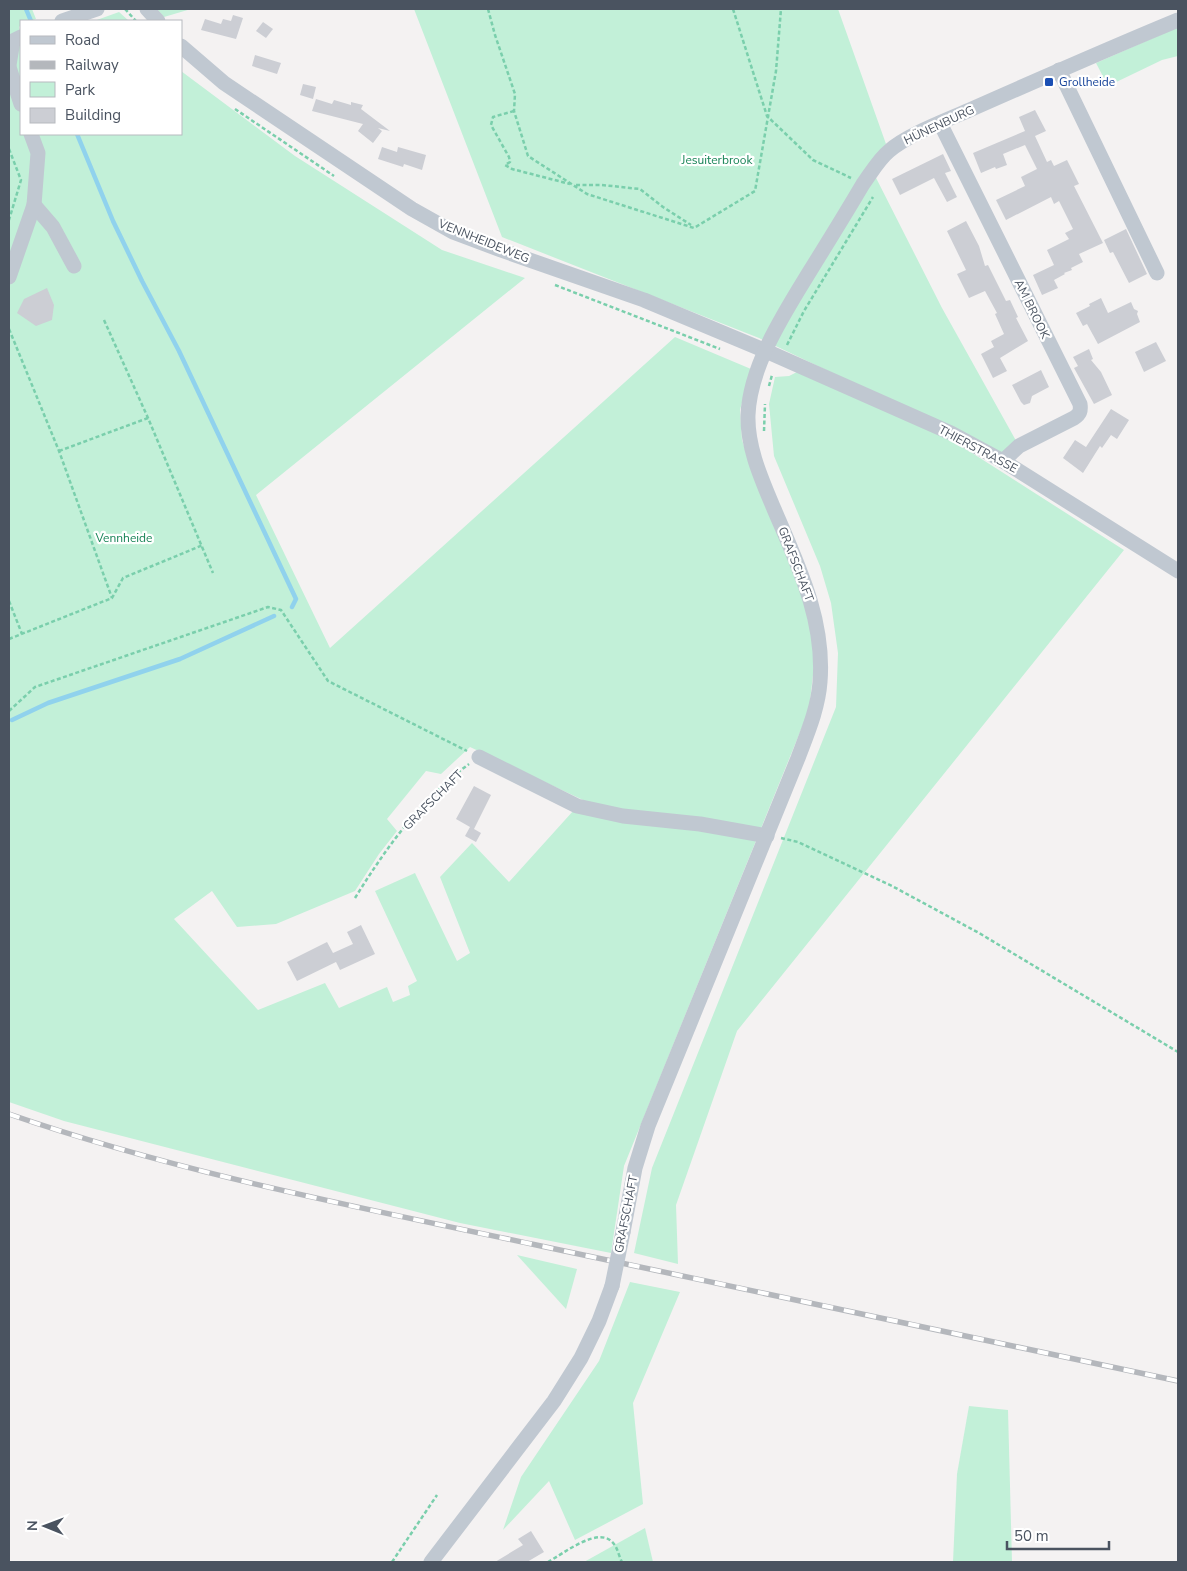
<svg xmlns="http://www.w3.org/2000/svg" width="1187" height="1571" viewBox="0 0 1187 1571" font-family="'Nunito Sans',sans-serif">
  <rect width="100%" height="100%" fill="#f4f2f2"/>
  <!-- green -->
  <g fill="#c2f0d8" fill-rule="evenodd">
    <path d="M9,9H32L36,19L30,21H21V25L19,27L21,34V134H181V71L295,156L442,250L525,278L256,495L330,648L675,337L751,369L740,410L742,440L753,473L799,582L810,619L815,657L809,710L624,1166L611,1253L460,1223L64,1121L9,1102ZM470,747L583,800L509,882L472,843L440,877L470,953L457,961L415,873L375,891L417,981L408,986L410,995L393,1002L387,987L339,1008L325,983L258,1010L174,919L212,891L237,927L276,924L355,891L379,854L397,831L387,819L426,771L441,774Z"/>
    <path d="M157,9H191L164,17Z"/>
    <path d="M414,9H838L886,144L869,164L942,308L1019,446L1007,456L759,338L502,237Z"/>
    <path d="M119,12L129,21H94Z"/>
    <path d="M1178,27V56L1162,60L1108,86L1096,63Z"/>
    <path d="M799,371L947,437L1124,550L737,1031L676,1205L678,1264L634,1253L652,1168L836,707L838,653L831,603L820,566L774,456L769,404L775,377L789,376Z"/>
    <path d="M517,1255L577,1269L566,1309Z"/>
    <path d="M630,1282L680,1292L633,1403L643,1504L575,1540L549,1481L503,1530L521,1477L599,1361Z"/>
    <path d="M969,1406L1008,1410L1012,1562H953L957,1474Z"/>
    <path d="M645,1528L653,1562H584Z"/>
  </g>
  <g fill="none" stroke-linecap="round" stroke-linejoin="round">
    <!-- stream -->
    <g stroke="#90d2ed" stroke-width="4.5">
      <path d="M26,9L31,21"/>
      <path d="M77,134L113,221L142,281L179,351L296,599L292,607"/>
      <path d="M12,720L48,703L180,659L274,616"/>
    </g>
  </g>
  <!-- building -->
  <g fill="#ccced4">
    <path d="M233,15L243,18L236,39L201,30L205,19L221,24L223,19L231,21Z"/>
    <path d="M263,22L273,29L266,38L256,31Z"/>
    <path d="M255,55L281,63L277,74L252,66Z"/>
    <path d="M303,84L316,87L313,99L300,95Z"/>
    <path d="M316,99L332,104L334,100L351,105V102L363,105L361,109L390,131L378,128L382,131L373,143L358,131L363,124L312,111Z"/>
    <path d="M1035,110L1046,131L1035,136L1047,162L1051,160L1054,166L1067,160L1079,184L1074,186L1103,243L1079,254L1083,262L1071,268L1072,270L1064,273L1065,274L1054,280L1058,288L1042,295L1033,275L1054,265L1047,250L1069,239L1065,233L1073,229L1059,201L1054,204L1051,197L1006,220L996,200L1025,186L1021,177L1037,169L1025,145L1003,154L1007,165L996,169L995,167L981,173L973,153L1025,131L1019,117Z"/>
    <path d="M382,147L397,152L398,147L426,155L422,170L404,164L403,167L378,159Z"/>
    <path d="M943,154L951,171L945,173L957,197L947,202L934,178L900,195L892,179Z"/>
    <path d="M966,221L979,246L985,266L988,265L1006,301L1010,300L1018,317L1016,318L1028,341L1000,358L1007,371L993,378L981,354L994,347L991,341L1004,334L995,314L997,313L985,291L969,298L957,274L966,270L947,231Z"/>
    <path d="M1126,229L1147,274L1129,283L1113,252L1110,253L1104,240Z"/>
    <path d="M47,288L54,305L52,320L36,326L17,313L24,299Z"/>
    <path d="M1101,298L1108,313L1131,302L1134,309L1138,311L1137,314L1140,322L1098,344L1087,324L1083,326L1076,313L1090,306L1089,304Z"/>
    <path d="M1156,342L1166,361L1144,372L1135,352Z"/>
    <path d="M1089,349L1093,359L1091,360L1101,372L1112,395L1094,404L1074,368L1078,366L1073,357Z"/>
    <path d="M1041,370L1049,387L1032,396L1030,403L1024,405L1021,402L1012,385Z"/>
    <path d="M1111,409L1129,420L1117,439L1111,435L1102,448L1100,446L1083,473L1063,458L1075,440L1086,447Z"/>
    <path d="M474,786L491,795L474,829L481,833L476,842L465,836L470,827L456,819Z"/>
    <path d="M361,925L375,954L340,970L336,962L297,981L287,962L327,942L333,953L353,944L347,932Z"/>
    <path d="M531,1531L544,1552L527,1562H495L523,1545L518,1539Z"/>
  </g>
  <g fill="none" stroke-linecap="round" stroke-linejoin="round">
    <!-- path -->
    <g stroke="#7acfac" stroke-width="2.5" stroke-dasharray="4 2.5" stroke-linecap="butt">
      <path d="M125,9L136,21"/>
      <path d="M488,9L495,35L515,94L514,111L528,156L587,194L694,228L755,191L776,71L781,9"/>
      <path d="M733,9L767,116L813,160L851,178"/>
      <path d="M235,109L334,176"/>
      <path d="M514,111L493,117L491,125L509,157L510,162L505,165L512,169L570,184"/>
      <path d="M9,149L21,180L9,220"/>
      <path d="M576,185H602L640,189L663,207L691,225"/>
      <path d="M555,285L720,349"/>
      <path d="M104,320L148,418L213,573"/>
      <path d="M9,329L59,451L112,598"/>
      <path d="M787,345L804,311L873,197"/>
      <path d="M769,386L772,375"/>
      <path d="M764,431L765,404"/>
      <path d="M59,451L148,418"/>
      <path d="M9,601L22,634"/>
      <path d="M9,639L112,598L123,578L203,545"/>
      <path d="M9,711L35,687L268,607L281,610L328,681L467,751"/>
      <path d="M781,838L798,842L892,886L979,933L1178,1052"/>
      <path d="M355,898C386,848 421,799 469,764"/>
      <path d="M392,1562L437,1495"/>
      <path d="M548,1562C563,1554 600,1524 614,1544C618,1549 619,1557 622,1562"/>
    </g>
    <!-- minor -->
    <g stroke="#c0c8d1" stroke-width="15">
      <path d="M147,9L158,21"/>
      <path d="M62,21L97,9"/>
      <path d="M181,46L224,83L412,209L453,232L501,250L644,300L766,351L951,433L1003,461L1178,571"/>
      <path d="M9,65L13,41L21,37"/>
      <path d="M9,67L21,104"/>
      <path d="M1059,70L1157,273"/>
      <path d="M940,123L1080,404C1081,411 1080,414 1074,418L1019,446L1003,461"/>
      <path d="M34,205L53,227L74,266"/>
      <path d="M9,277L34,205L38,153L31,134"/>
      <path d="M479,757L577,806L623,816L700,824L767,836"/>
      <path d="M623,1232L635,1168L648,1126L798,758C807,734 818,709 820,682C825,620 798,565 774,509C762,480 747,448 748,415C750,365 785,312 810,271C828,242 846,213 863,184C871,173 879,159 889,151C908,134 950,119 974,108C1042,78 1110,48 1178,20"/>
      <path d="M431,1562L554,1401L581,1358L599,1321L612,1286"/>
    </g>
    <!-- rail casing -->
    <g stroke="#b4b7bc" stroke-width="5.5">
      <path id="rail" d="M9,1114C182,1174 363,1208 541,1246C754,1291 966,1336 1178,1381"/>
    </g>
    <!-- rail -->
    <use href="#rail" stroke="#fff" stroke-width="4" stroke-dasharray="11" stroke-linecap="butt"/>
    <!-- minor-bridge -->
    <path stroke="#c0c8d1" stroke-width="15" d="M612,1286L623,1232"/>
  </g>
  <!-- markers -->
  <rect fill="#1a4fb4" stroke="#fff" stroke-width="2" x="1044" y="77" width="10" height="10" rx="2.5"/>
  <g text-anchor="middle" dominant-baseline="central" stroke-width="4.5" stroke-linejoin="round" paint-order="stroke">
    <!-- transit labels -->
    <g font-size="12" fill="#164399" stroke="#fff" text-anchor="start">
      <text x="1059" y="82">Grollheide</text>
    </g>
    <!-- street labels -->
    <g font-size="12" fill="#4a5360" stroke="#fff">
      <text transform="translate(939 125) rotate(-25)">HÜNENBURG</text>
      <text transform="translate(484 241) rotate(22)">VENNHEIDEWEG</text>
      <text transform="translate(1032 309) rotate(64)">AM BROOK</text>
      <text transform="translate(978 449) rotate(28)">THIERSTRASSE</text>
      <text transform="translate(796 564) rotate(69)">GRAFSCHAFT</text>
      <text transform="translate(433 800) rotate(-45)">GRAFSCHAFT</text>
      <text transform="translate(626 1214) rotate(-79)">GRAFSCHAFT</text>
    </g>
    <!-- park labels -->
    <g font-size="12" fill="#188457" stroke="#fff">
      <text x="717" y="160">Jesuiterbrook</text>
      <text x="124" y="538">Vennheide</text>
    </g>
  </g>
  <!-- border -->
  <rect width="1187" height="1571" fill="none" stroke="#4a5360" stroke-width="20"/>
  <!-- legend -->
  <rect x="20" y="20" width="162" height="115" fill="#ffffff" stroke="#b7babf"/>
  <rect x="30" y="36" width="25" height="8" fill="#c0c8d1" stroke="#b7babf"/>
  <text x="65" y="45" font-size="15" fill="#4a5360">Road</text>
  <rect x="30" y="61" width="25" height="8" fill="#b4b7bc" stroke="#b7babf"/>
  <text x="65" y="70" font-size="15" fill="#4a5360">Railway</text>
  <rect x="30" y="82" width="25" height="15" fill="#c2f0d8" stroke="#b7babf"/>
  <text x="65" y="95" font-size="15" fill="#4a5360">Park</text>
  <rect x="30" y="108" width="25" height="15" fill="#ccced4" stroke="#b7babf"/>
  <text x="65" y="120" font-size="15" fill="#4a5360">Building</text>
  <!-- north arrow -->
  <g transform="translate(45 1526) rotate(271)" stroke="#ffffff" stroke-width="4" paint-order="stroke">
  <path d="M0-4L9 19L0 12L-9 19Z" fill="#4a5360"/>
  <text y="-8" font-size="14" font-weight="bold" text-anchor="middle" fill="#4a5360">N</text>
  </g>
  <!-- scale -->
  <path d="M1007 1541v8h102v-8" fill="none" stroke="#4a5360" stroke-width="2.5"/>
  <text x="1014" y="1541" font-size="15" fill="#4a5360" stroke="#ffffff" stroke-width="4" paint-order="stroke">50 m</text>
</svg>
